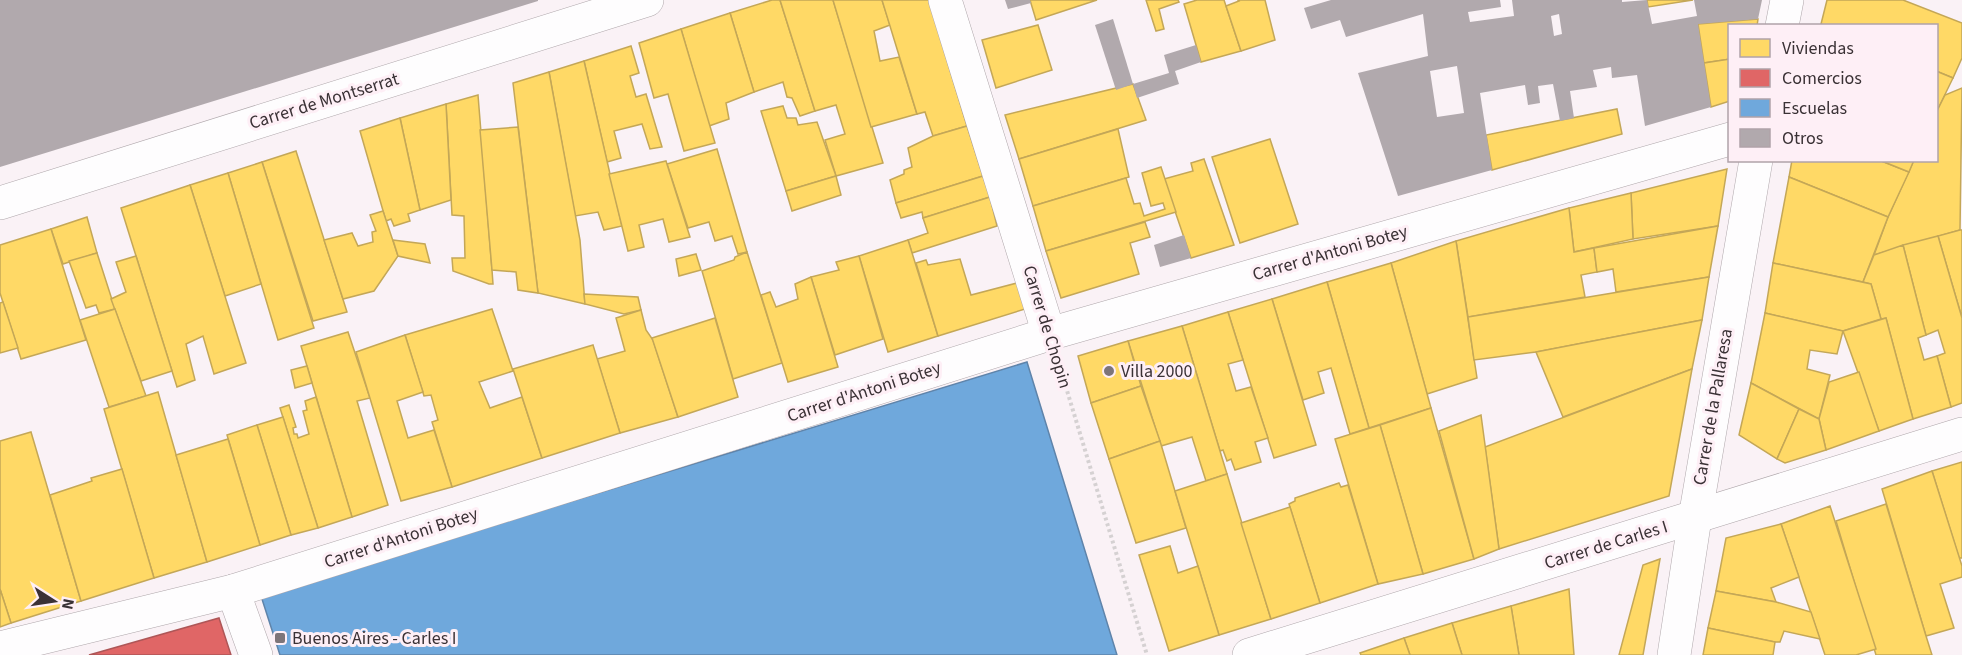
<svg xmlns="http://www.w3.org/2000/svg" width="1962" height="655" viewBox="0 0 1962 655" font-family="'Source Sans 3',sans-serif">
  <rect width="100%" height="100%" fill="#faf2f6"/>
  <!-- homes -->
  <g fill="#ffd966" stroke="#c4a757" stroke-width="1.5">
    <path d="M772,0H780L815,111L800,116L792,98L787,97L783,82L754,92L730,13Z"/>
    <path d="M780,0H833L883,163L836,176L825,140L845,134L836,105L815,111Z"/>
    <path d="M833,0H882L890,25L874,31L880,61L899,57L917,114L871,127Z"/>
    <path d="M882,0H929L967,126L933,136L925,112L917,114Z"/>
    <path d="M1030,0H1097L1036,20Z"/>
    <path d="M1146,0H1178L1179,2L1159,9L1164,29L1156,31Z"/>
    <path d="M1197,0H1224L1241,51L1201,62L1184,4Z"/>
    <path d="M1238,0H1265L1275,40L1241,51L1226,6L1239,1Z"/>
    <path d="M1647,0H1693L1648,7Z"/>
    <path d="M1827,0H1903L1962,23V58L1953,78L1936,71V26H1826L1821,24Z"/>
    <path d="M730,13L754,92L726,103L729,119L709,126L681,29Z"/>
    <path d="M1758,19L1757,26H1730V59L1704,63L1698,24Z"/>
    <path d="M1038,25L1052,70L996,88L982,40Z"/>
    <path d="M681,29L715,143L684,151L668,94L654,98L639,43Z"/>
    <path d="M631,46L639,73L630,76L636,97L646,94L662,147L650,149L642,124L614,131L621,158L607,162L584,61Z"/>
    <path d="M1730,59V101L1711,107L1704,63Z"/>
    <path d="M584,61L622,226L604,230L598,212L575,216L549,72Z"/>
    <path d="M1936,71L1953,78L1936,113Z"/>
    <path d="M549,72L580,240L585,304L538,293L513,83Z"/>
    <path d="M1133,84L1146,120L1019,159L1005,115Z"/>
    <path d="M1962,88L1960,230L1874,255L1888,217L1914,160H1936V113L1945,95Z"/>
    <path d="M478,95L492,270L493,284H489L453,271L452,258H465L464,216L452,215L446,104Z"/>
    <path d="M446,104L451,200L420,210L400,118Z"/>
    <path d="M783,106L787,118H796L798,125L817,122L836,176L786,191L761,111Z"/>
    <path d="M1617,109L1622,134L1492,170L1486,135Z"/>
    <path d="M400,118L420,210L408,214L410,221L394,226L391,219L386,221L360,131Z"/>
    <path d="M967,126L983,176L896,203L890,180L904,174V170L912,167L908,148L933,136Z"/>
    <path d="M518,127L538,293L518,290L516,272L492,270L480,130Z"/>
    <path d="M1118,129L1129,177L1033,206L1019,159Z"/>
    <path d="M1270,139L1298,224L1240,243L1212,157Z"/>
    <path d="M717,149L747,252L738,254L732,236L715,241L709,222L688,228L667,164Z"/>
    <path d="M296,151L347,312L313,321L262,162Z"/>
    <path d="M1204,159L1234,245L1191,258L1164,179L1193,171L1191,163Z"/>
    <path d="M1792,160H1879L1909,172L1888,217L1789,177Z"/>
    <path d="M1879,160H1914L1909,172Z"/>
    <path d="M666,161L690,237L669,242L663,219L639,225L644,247L628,251L609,174Z"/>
    <path d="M262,162L314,328L278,340L228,173Z"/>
    <path d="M1161,167L1176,212L1046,251L1033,206L1126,178L1134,204L1140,203L1144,216L1165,209L1163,203L1151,206L1142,173Z"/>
    <path d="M1727,169L1718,226L1633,239L1631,193Z"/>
    <path d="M228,173L261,284L225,296L190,185Z"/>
    <path d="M836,176L841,195L792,211L786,191Z"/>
    <path d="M983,176L990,197L923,218L922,212L901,218L896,203Z"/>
    <path d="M1789,177L1888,217L1863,282L1773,263Z"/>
    <path d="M190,185L246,363L214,374L203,336L186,344L195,380L177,387L121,208Z"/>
    <path d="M1631,193L1633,239L1574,252L1569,208Z"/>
    <path d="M990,197L997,226L912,253L908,240L928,233L923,218Z"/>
    <path d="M1569,208L1574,252L1594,248L1597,272L1581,275L1585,297L1468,317L1456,241Z"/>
    <path d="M383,211L398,256L374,291L343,299L324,240L352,233L358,246L373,242L372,232L376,231L370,215Z"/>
    <path d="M87,217L97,253L63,264L51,229Z"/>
    <path d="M1145,222L1150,237L1130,243L1139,274L1061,298L1046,251Z"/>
    <path d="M1718,226L1709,277L1616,292L1613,269L1597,272L1594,248Z"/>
    <path d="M51,229L86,340L21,359L0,293V245Z"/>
    <path d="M1960,230H1962V318L1938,236Z"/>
    <path d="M1938,236L1962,318V403L1951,407L1937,356L1945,353L1938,330L1926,335L1903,245Z"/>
    <path d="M393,240L425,244L430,263L398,256Z"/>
    <path d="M908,240L938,336L888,352L859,256Z"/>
    <path d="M1456,241L1477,378L1427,394L1391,263Z"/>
    <path d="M1903,245L1926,335L1918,338L1924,360L1937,356L1951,407L1913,419L1886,318L1881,319L1871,284L1863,282L1874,255Z"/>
    <path d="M747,252L782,363L733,379L702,271L734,260L735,257Z"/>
    <path d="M97,253L115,309L99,313L96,305L86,308L69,261Z"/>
    <path d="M696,254L701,270L679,276L676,259Z"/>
    <path d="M136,256L172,371L141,381L111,299L126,292L116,262Z"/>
    <path d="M859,256L883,339L835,355L811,277L839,270L836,262Z"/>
    <path d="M960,259L971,295L1017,283L1025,309L938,336L916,263L926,260L928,265Z"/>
    <path d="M1391,263L1431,408L1369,428L1327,282Z"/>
    <path d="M1773,263L1871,284L1881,319L1843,331L1765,313Z"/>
    <path d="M811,277L838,367L788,382L761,295L770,292L776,307L798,299L795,284Z"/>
    <path d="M1709,277L1702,320L1536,352L1474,360L1468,317Z"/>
    <path d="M1327,282L1369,428L1350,434L1331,368L1318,372L1324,393L1303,400L1272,299Z"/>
    <path d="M584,294L638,297L641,310L624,314L585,304Z"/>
    <path d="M1272,299L1316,445L1274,458L1228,312Z"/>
    <path d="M3,302L18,348L0,353V303Z"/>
    <path d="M115,309L146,396L109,407L80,320Z"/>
    <path d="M492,309L513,371L479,382L490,408L522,397L542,458L452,487L432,422L438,420L431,395L424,396L405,335Z"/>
    <path d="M641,310L646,330L653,340L678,417L620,433L597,359L625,351L616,318Z"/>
    <path d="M1228,312L1243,360L1228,364L1236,391L1251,387L1268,438L1255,442L1261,462L1235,470L1231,459L1227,461L1223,450L1220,451L1182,326Z"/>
    <path d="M1765,313L1843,331L1837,354L1810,350L1807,369L1830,375L1819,419L1751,383Z"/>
    <path d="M715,318L738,397L678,417L652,338Z"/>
    <path d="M1886,318L1913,419L1879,431L1843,331Z"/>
    <path d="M1702,320L1692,369L1563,417L1536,352Z"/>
    <path d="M1182,326L1227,474L1206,481L1192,437L1161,446L1128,341Z"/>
    <path d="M348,332L370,398L357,401L388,505L352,517L301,346Z"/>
    <path d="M405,335L423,392L397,401L408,438L434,430L452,487L401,501L356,352Z"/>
    <path d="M1128,341L1141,386L1091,403L1078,356Z"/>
    <path d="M593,345L620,433L542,458L513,369Z"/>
    <path d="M307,366L312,383L295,388L291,370Z"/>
    <path d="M1692,369L1669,496L1499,549L1485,447Z"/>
    <path d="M1859,372L1879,431L1826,450L1819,419L1829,382Z"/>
    <path d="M1751,383L1799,409L1777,459L1739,435Z"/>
    <path d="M1141,386L1160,441L1109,459L1091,403Z"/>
    <path d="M158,392L207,562L154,578L104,409Z"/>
    <path d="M316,397L352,517L318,528L280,408L289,405L296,427L293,428L294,434H297L298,438L309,434L303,411L307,410L305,401Z"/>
    <path d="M1431,408L1474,559L1423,574L1380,425Z"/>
    <path d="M1799,409L1819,419L1826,450L1785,463L1777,459Z"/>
    <path d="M1481,415L1499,549L1474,559L1439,431Z"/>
    <path d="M283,417L318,528L291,535L257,425Z"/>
    <path d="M257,425L291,535L260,545L227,435Z"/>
    <path d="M1380,425L1423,574L1378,584L1335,439Z"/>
    <path d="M31,432L81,601L11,623L0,589V441Z"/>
    <path d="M228,439L260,545L207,562L176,455Z"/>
    <path d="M1160,441L1186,528L1136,543L1109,459Z"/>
    <path d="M1962,462V558H1959L1932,471Z"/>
    <path d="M122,469L154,578L81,601L50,495L92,481L91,478Z"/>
    <path d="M1932,471L1962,566V577L1940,584L1954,628L1926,636L1882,489Z"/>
    <path d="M1227,474L1271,619L1219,635L1175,491Z"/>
    <path d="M1339,483L1341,487L1348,485L1378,584L1320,603L1289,504L1295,501V498Z"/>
    <path d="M1886,504L1926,636L1932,655H1876L1836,521Z"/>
    <path d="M1830,506L1876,649L1856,655H1825L1781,524Z"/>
    <path d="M1290,507L1320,603L1271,619L1241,523Z"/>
    <path d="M1781,524L1799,577L1771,588L1776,602L1716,591L1726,538Z"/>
    <path d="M1170,546L1178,573L1198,566L1219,635L1169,651L1139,555Z"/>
    <path d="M1660,559L1643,655H1619L1643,565Z"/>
    <path d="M0,589L11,623L0,627Z"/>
    <path d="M1569,589L1574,655H1519L1511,606Z"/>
    <path d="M1716,591L1776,602L1811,612L1820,639L1784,631L1780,642H1775L1708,628Z"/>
    <path d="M1511,606L1519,655H1462L1452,623Z"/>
    <path d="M1452,623L1462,655H1410L1404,638Z"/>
    <path d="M1708,628L1775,642L1773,655H1703Z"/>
    <path d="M1404,638L1410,655H1361L1360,653Z"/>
  </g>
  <!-- shops -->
  <path fill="#e06666" stroke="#ae5657" stroke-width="1.5" d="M219,618L231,655H89L103,651Z"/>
  <!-- schools -->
  <path fill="#6fa8dc" stroke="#5f84aa" stroke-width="1.5" d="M1027,362L1117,655H280L261,596Z"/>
  <!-- building -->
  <g fill="#b1a9ad" fill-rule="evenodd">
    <path d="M0,0H538V1L0,167Z"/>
    <path d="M1005,0H1030L1031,3L1008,9Z"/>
    <path d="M1331,0H1500L1501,7L1468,12L1470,22L1514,16L1512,0H1622V2L1647,0L1652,24L1697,16L1694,0H1762L1758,19L1698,24L1711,107L1645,126L1637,75L1612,78L1611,67L1593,70L1597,87L1570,91L1574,118L1560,121L1553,84L1538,86L1540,103L1528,105L1525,85L1480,93L1492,170L1398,196L1358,73L1428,56L1423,14L1346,37L1340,20L1311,29L1304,8ZM1559,14L1562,34L1554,36L1551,16ZM1457,66L1464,113L1437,117L1430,71Z"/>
    <path d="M1113,19L1133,84L1116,90L1095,25Z"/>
    <path d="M1196,45L1201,62L1175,71L1179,84L1137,98L1133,84L1169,73L1164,55Z"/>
    <path d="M1184,235L1191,258L1160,267L1154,245Z"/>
  </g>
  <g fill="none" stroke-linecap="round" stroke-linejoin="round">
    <!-- pedestrian casing -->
    <g stroke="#afa7ab" stroke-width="34">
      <path id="pedestrian" d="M945,0L1049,334"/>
    </g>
    <!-- minor casing -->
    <g stroke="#afa7ab" stroke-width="34">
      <g id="minor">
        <path d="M1782,26L1787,0"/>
        <path d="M0,203L647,0"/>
        <path d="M233,591L256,655"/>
        <path d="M0,648L233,591L1049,334L1730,139"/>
        <path d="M1249,655L1962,434"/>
        <path d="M1674,655L1695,518L1756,160"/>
      </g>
    </g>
    <!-- path -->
    <path stroke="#d5d1d2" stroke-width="4" stroke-dasharray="3 3" stroke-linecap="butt" d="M1062,374L1147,655"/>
    <!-- pedestrian -->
    <use href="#pedestrian" stroke="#fefdfe" stroke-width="33"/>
    <!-- minor -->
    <use href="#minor" stroke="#fefdfe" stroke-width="33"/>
  </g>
  <!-- markers -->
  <g fill="#7d7579" stroke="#feeff6" stroke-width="2">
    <circle cx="1109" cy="371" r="6"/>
    <rect x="274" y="632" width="12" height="12" rx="3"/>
  </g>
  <g text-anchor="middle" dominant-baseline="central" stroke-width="6" stroke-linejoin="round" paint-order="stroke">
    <!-- street labels -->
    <g font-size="18" fill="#3a3135" stroke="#feeff6">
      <text transform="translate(324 101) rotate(-17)">Carrer de Montserrat</text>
      <text transform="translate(1330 253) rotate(-16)">Carrer d'Antoni Botey</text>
      <text transform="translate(1047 327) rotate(73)">Carrer de Chopin</text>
      <text transform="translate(864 392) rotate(-18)">Carrer d'Antoni Botey</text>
      <text transform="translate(1713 407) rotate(-80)">Carrer de la Pallaresa</text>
      <text transform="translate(401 538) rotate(-18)">Carrer d'Antoni Botey</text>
      <text transform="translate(1606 545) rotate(-17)">Carrer de Carles I</text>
    </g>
    <!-- poi labels -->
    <g font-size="18" fill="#3a3135" stroke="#feeff6" text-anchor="start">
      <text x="1121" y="371">Villa 2000</text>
      <text x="292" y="638">Buenos Aires - Carles I</text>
    </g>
  </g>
  <!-- legend -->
  <rect x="1728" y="24" width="210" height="138" fill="#feeff6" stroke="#b0a3a9" stroke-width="1.5"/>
  <rect x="1740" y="39" width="30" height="18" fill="#ffd966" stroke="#b0a3a9" stroke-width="1.5"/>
  <text x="1782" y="54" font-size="18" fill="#3a3135">Viviendas</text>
  <rect x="1740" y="69" width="30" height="18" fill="#e06666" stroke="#b0a3a9" stroke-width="1.5"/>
  <text x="1782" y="84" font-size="18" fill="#3a3135">Comercios</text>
  <rect x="1740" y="99" width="30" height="18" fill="#6fa8dc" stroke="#b0a3a9" stroke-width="1.5"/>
  <text x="1782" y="114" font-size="18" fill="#3a3135">Escuelas</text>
  <rect x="1740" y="129" width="30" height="18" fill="#b1a9ad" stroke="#b0a3a9" stroke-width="1.5"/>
  <text x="1782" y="144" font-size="18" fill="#3a3135">Otros</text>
  <!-- north arrow -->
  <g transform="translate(54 601) rotate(102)" stroke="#feeff6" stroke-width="4.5" paint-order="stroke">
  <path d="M0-4.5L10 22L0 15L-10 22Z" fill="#3a3135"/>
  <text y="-9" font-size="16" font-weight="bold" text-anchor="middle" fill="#3a3135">N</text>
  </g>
</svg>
